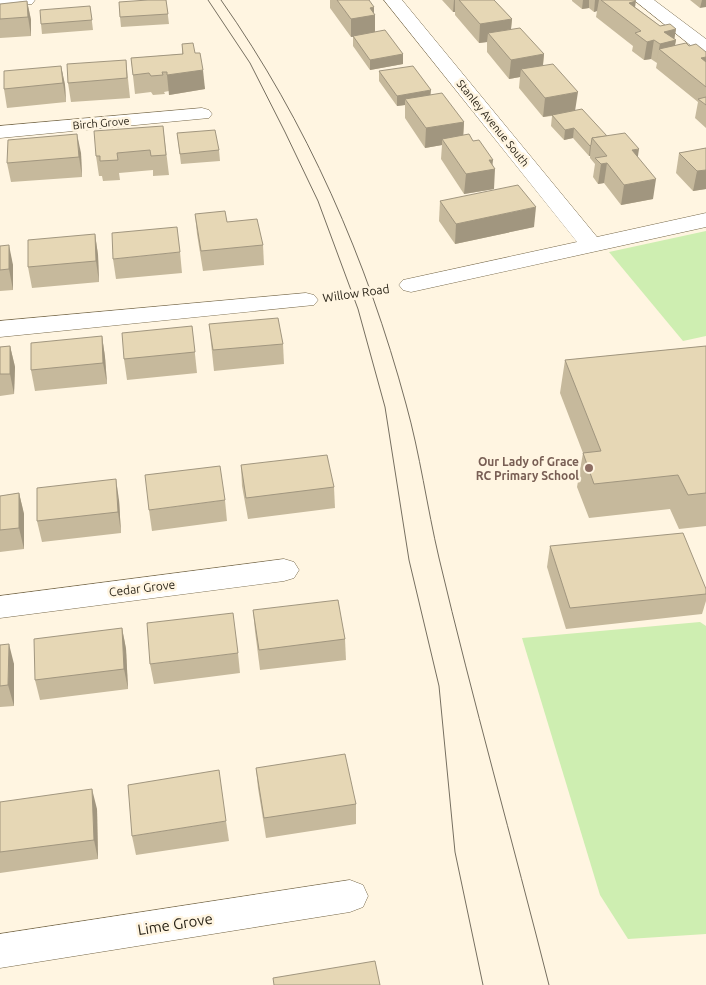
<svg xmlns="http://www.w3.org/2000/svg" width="706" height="985" viewBox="0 0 706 985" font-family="Ubuntu,sans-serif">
  <rect width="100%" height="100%" fill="#fff5e1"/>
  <!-- green -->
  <g fill="#ceeeb1">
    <path d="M706,231V336L683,341L609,252Z"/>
    <path d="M700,622L706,626V934L628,939L600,895L522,638Z"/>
  </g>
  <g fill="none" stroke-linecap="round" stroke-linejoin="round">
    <!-- minor casing -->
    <g stroke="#77694b" stroke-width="1">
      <g id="minor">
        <path d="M0,0H35L32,4L0,7Z"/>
        <path d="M384,0H402L597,237L706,213V227L411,292L403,290L399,285L403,280L577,242Z"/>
        <path d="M634,0H654L706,39V54L699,52Z"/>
        <path d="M202,108L209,110L212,114L209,118L0,138V126Z"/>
        <path d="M306,293L314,295L318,300L314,305L0,337V321Z"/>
        <path d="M284,559L294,562L299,570L294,578L284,581L0,618V596Z"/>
        <path d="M350,880L363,885L368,896L363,907L350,912L0,968V934Z"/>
      </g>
    </g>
    <!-- path -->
    <path stroke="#a59d8c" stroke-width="3" stroke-dasharray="4 2.5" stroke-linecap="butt" d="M338,295L379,289"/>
    <!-- minor -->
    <use href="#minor" fill="#fff" fill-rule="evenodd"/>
    <!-- tram -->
    <g stroke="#766f60" stroke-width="1">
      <path d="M208,0L250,63L285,132L318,201L358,309L385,407L409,560L439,686L455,852L483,985"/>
      <path d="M221,0C307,122 367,260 406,404C420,454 427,507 439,558C473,701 513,843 549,985"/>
    </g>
  </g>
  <!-- wall -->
  <g fill="#c6b99c">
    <path d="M166,0L169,24L121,27L120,17Z"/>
    <path d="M330,0H369L374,13L375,32L403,54V64L370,70L353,46V37H351L330,8Z"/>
    <path d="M442,0H494L512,19L511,29L544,54L543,66L575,111L607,136L638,157L653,199L621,205L604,183L598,184L593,177L595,164L590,158V156H589L573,138L564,140L551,126L552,116L543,117L519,88L520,77L509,79L487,52V42L479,43L455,15V12H453Z"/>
    <path d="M572,0H634L635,7L660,26L676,29L674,39L676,40L675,45L689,46L706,52V128L695,118L698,102L656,68L657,63L651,59L644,60L632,51L633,46L596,17L597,11L594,12L589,8L582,9L572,1Z"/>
    <path d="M690,0H706L700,8Z"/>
    <path d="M27,1L31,20V36L0,38V4Z"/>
    <path d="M90,6L93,30L42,34L41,24Z"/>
    <path d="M182,44L195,53L205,89L169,95V91L164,92L165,94L153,95L151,92L135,94L131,58L182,54Z"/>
    <path d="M126,60L130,98L71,102L68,83Z"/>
    <path d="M61,66L65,85L66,102L7,108L4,89Z"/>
    <path d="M379,71L431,95L464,122L463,135L492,165L494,189L464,194L441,159L442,145L425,148L405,118V105L397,106L379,81Z"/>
    <path d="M163,126L169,175L153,176V170L119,173L120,180L103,181L102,176H99L96,156Z"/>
    <path d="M177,133L219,150L220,161L181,164Z"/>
    <path d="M706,148V189L693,191L676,173L679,153Z"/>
    <path d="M81,153L82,177L11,182L7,163Z"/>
    <path d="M440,201L534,227L455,244L439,221Z"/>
    <path d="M195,214L227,222L263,245L264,265L203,271L197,234Z"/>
    <path d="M95,234L98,255L99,282L32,288L28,267Z"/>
    <path d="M0,246L13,265V290L0,291Z"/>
    <path d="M180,252L182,273L116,279L113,259Z"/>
    <path d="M209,324L283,344L284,364L214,371Z"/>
    <path d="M192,326L197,373L127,380L124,359Z"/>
    <path d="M102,336L105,357L107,384L35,391L31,370Z"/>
    <path d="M10,346L15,367L14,394L0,396V347Z"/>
    <path d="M706,346V526L679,529L670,509L589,518L577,487L583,453L560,393L565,360Z"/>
    <path d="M241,465L334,487L335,508L248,519L242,486Z"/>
    <path d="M19,493L24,514V549L0,552V496Z"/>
    <path d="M119,500L121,533L42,542L37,521Z"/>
    <path d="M225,500L227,521L152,531L149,510Z"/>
    <path d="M550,546L706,589V601L702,614L566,629L547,567Z"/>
    <path d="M253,610L345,639L346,660L260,670L255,631Z"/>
    <path d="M122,628L126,649L128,689L40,700L35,680Z"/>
    <path d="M0,645L14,664V706L0,707Z"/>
    <path d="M238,653L240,673L154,684L150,664Z"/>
    <path d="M256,768L356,804V824L266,838L258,788Z"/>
    <path d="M0,802L97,809L98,859L0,873Z"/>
    <path d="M226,821L229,841L136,855L132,836Z"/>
  </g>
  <!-- shaded-wall -->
  <g fill="#a1967f">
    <path d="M454,0H455V12H453Z"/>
    <path d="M583,0H589V8L582,9Z"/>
    <path d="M595,0H599L597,11L594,12Z"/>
    <path d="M702,0H706V7L700,8Z"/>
    <path d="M27,1L31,20V36L28,17Z"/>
    <path d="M636,1L633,20L629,3Z"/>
    <path d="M374,7V15H375V33L351,37V19L370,8Z"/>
    <path d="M512,19L510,38L488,33L487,42L479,43L480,24Z"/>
    <path d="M676,29L674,41L676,40L672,59L659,49L656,63L660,44L664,32Z"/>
    <path d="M654,40L651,59L644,60L647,42Z"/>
    <path d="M403,54V64L370,70V60Z"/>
    <path d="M544,54L542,73L521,69L520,77L509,79L511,60Z"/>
    <path d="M706,57V75L701,58Z"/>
    <path d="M61,66L65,85L66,102L63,83Z"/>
    <path d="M203,70L205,89L169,95L167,75Z"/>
    <path d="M431,90L430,101L405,99V105L397,106V96Z"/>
    <path d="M578,92L575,111L543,117L545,98Z"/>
    <path d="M464,122L463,141L442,139V145L425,148L426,128Z"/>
    <path d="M574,128L573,138L564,140L565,130Z"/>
    <path d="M77,134L81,153L82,177L79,157Z"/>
    <path d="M591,145L590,156H589L590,146Z"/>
    <path d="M639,149L636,169L632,150Z"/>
    <path d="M489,160H493L492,169H495L494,189L464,194L466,174Z"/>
    <path d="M607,163L604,183L598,184L601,164Z"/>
    <path d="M706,170V189L693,191L697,171Z"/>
    <path d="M656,179L653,199L621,205L624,185Z"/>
    <path d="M536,207L534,227L455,244L456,224Z"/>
    <path d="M95,234L98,255L99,282L96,261Z"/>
    <path d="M9,245L13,265V290L9,269Z"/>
    <path d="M102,336L105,357L107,384L103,363Z"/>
    <path d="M10,346L15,367L14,394L10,374Z"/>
    <path d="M116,479L119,500L121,533L118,512Z"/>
    <path d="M19,493L24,514V549L19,528Z"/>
    <path d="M122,628L126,649L128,689L124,669Z"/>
    <path d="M9,644L14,664V706L8,685Z"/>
    <path d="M92,789L97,809L98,859L94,840Z"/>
  </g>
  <!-- building -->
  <g fill="#e6d7b5" stroke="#a1967f">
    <path d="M148,0H166L168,14L120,17L119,2Z"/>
    <path d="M337,0H369L374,7L370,8L375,15L351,19Z"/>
    <path d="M459,0H494L512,19L480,24Z"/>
    <path d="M601,0H634L636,1L629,3L660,26L670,24L676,29L664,32L676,40L660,44L654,40L647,42L635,33L641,31Z"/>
    <path d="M27,1L28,17L0,19V4Z"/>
    <path d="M90,6L92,20L41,24L40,10Z"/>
    <path d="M520,28L544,54L511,60L488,33Z"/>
    <path d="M385,30L403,54L370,60L353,36Z"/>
    <path d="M193,43L195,53H200L203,70L167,75V72H162L163,75L151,76L149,73L133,75L131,58L183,54L182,44Z"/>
    <path d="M686,43L689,46L696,44L706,52V57L701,58L706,62V87L659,49Z"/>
    <path d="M126,60L127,78L68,83L67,64Z"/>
    <path d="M553,64L578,92L545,98L521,69Z"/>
    <path d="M61,66L63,83L4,89V71Z"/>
    <path d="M413,66L431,90L397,96L379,71Z"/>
    <path d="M442,93L464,122L426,128L405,99Z"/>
    <path d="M706,97V105L698,99Z"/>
    <path d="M582,109L607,136L592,138L591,145L590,146L574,128L565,130L552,115Z"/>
    <path d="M163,126L166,155L151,156L150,150L117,153L118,160L100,161V156H96L94,131Z"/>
    <path d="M215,130L219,150L180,154L177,133Z"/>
    <path d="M625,133L639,149L632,150L656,179L624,185L607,163L601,164L595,158L607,156L592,138Z"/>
    <path d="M77,134L79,157L7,163L8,140Z"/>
    <path d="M469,134L473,141L479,140L493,160H489L495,169L466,174L442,139Z"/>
    <path d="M706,148V170L697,171L679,153Z"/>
    <path d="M518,185L536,207L456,224L440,201Z"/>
    <path d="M225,211L227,222L257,219L263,245L201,251L195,214Z"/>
    <path d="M177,227L180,252L113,259L112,233Z"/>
    <path d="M95,234L96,261L28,267V240Z"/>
    <path d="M9,245V269L0,270V246Z"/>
    <path d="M278,318L283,344L213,350L209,324Z"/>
    <path d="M192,326L195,352L124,359L122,333Z"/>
    <path d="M102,336L103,363L31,370V343Z"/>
    <path d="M10,346V374H0V347Z"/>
    <path d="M706,346V493L688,495L678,475L594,484L583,453L601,451L565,360Z"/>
    <path d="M327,455L334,487L246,498L241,465Z"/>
    <path d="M220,466L225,500L149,510L145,475Z"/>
    <path d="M116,479L118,512L37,521V488Z"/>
    <path d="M19,493V528L0,530V496Z"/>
    <path d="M683,533L706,589V594L570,608L550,546Z"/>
    <path d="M338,600L345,639L259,650L253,610Z"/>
    <path d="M233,613L238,653L150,664L147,623Z"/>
    <path d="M122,628L124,669L35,680L34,639Z"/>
    <path d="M9,644L8,685L0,686V645Z"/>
    <path d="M345,754L356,804L264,818L256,768Z"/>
    <path d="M219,770L226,821L132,836L128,785Z"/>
    <path d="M92,789L94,840L0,852V802Z"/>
    <path d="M375,961L380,985H274L273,978Z"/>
  </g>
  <!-- markers -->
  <circle fill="#8d6e63" stroke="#fff5e1" stroke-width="2" cx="589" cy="468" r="5"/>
  <g text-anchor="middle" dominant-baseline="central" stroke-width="5" stroke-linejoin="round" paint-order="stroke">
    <!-- far-street labels -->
    <g font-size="11" fill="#292317" stroke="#fff5e1">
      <text transform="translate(101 123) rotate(-5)">Birch Grove</text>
      <text transform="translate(493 123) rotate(51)">Stanley Avenue South</text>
    </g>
    <!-- street labels -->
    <g font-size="12" fill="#292317" stroke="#fff5e1">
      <text transform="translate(356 293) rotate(-8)">Willow Road</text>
      <text transform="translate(142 588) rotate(-7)">Cedar Grove</text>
    </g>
    <!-- education labels -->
    <g font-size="12" font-weight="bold" fill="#785e54" stroke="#fff5e1" text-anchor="end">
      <text x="579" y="461">Our Lady of Grace<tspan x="579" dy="14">RC Primary School</tspan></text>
    </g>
    <!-- near-street labels -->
    <g font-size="15" fill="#292317" stroke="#fff5e1">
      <text transform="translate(175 924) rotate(-9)">Lime Grove</text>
    </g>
  </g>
</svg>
